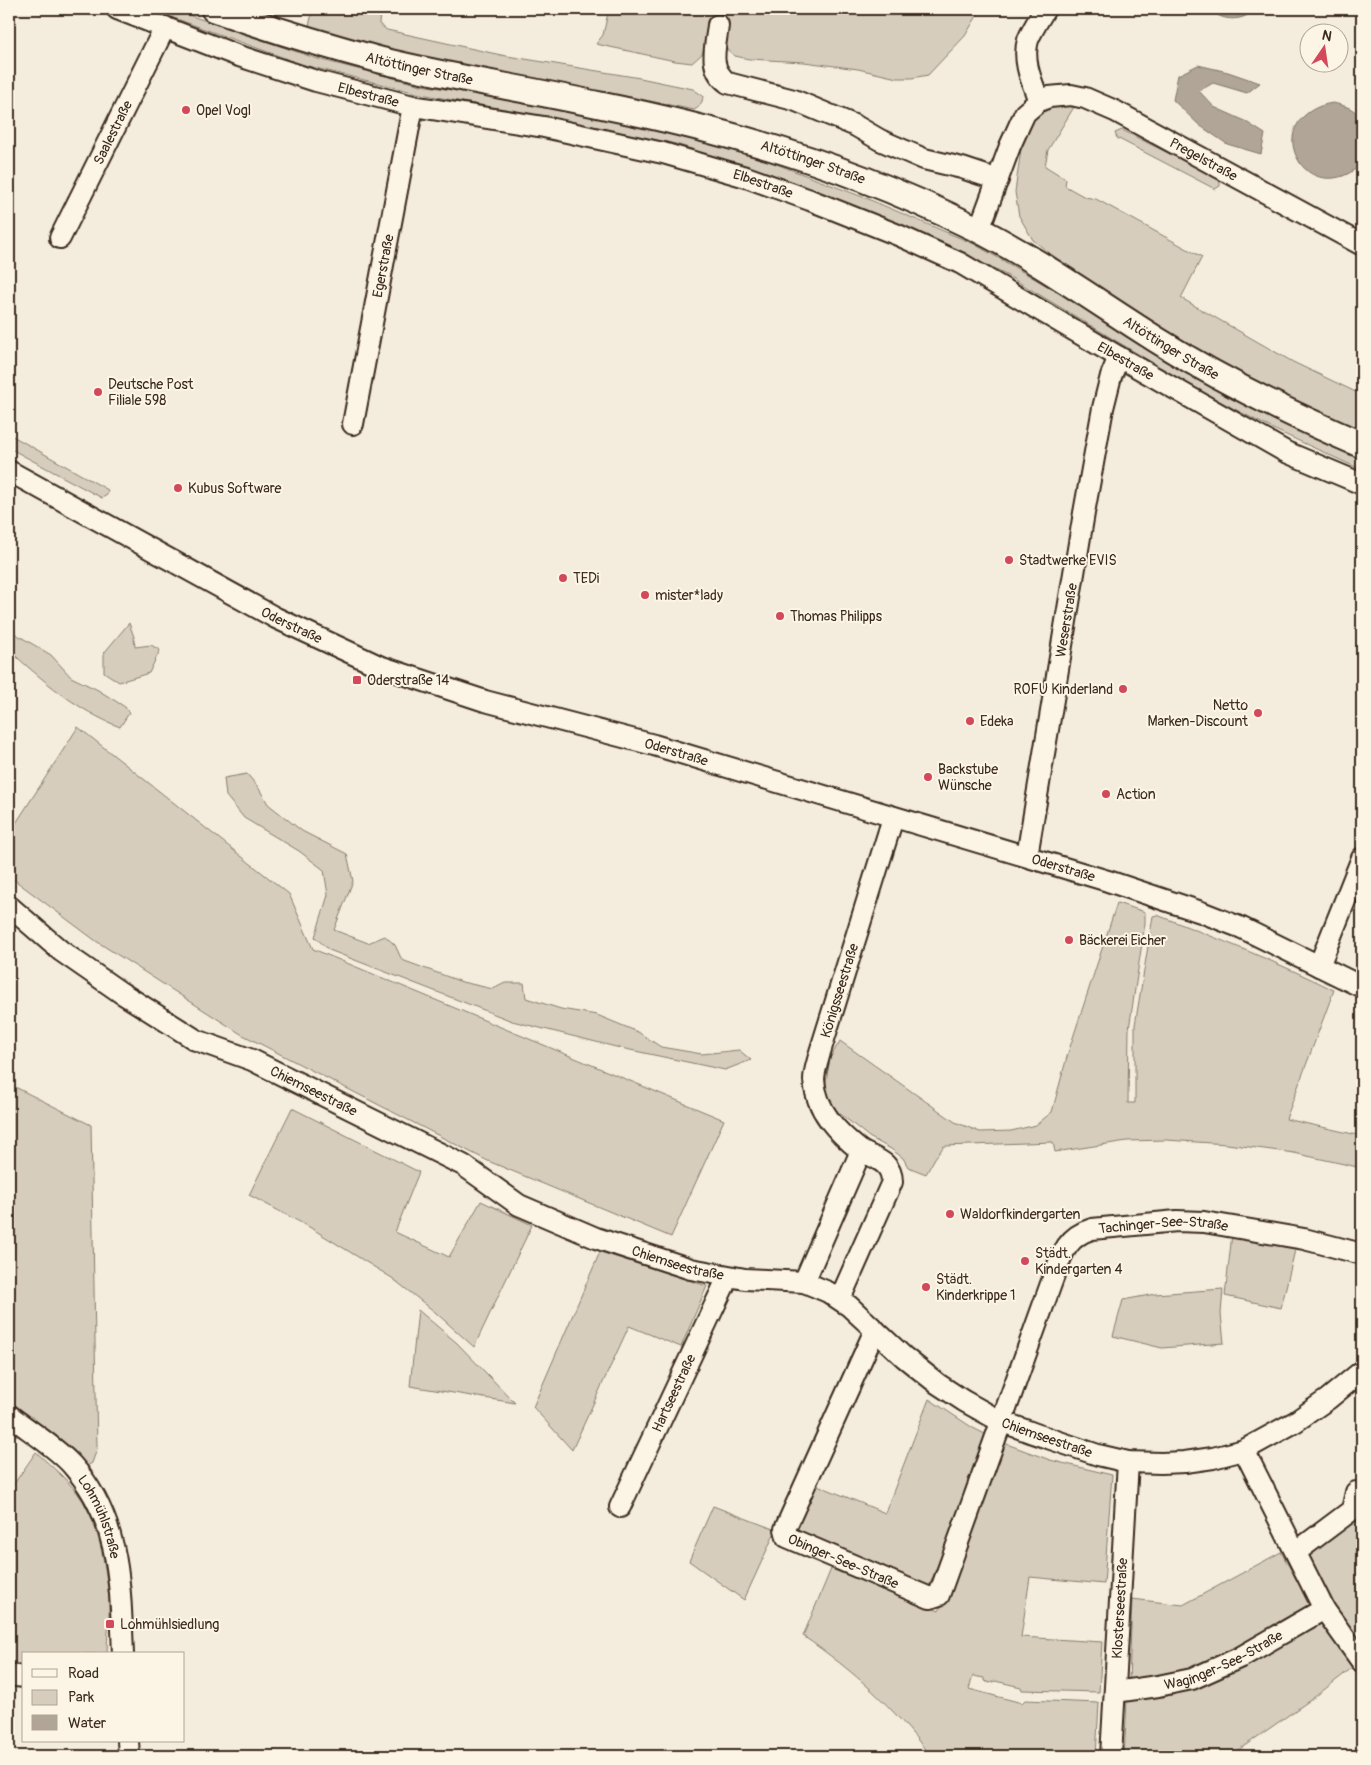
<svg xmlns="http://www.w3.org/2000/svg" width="1371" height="1765" viewBox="0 0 1371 1765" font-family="Pangolin,sans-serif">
  <rect width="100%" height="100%" fill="#f4eddd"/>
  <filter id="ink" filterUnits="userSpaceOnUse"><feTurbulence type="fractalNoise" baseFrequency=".02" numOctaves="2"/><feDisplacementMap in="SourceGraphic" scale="10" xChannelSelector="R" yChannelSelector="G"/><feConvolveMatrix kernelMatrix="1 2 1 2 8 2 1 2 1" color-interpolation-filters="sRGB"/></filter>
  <g filter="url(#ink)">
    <!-- green -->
    <g fill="#d6cdbd" stroke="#887c6e">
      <path d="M149,9H171L318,59L421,85L569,109L635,123L721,146L763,159L868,199L974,244L1056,291L1176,365L1240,401L1333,446L1362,458V470L1273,429L1196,389L1010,277L936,240L775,176L676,144L600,128L421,94L304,65Z"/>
      <path d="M317,9H383L380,13L379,24L387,30L501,55L640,78L693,89L703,96C702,104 700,107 694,110C601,90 507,77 415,55C380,47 342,41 309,26L312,13Z"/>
      <path d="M593,9H981L965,36L943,59L928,75L912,78H897L858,69L804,62L749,59L735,56L725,48L705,45L702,54L692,63L675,61L596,44L603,35L608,13Z"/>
      <path d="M1061,106L1074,107L1048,150L1045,166L1066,179L1065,186L1085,197L1096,199L1202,257L1181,298L1293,362L1362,395V433L1284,399L1189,346L1061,262L1033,240L1019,216L1015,192L1021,149L1027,130L1034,119L1046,109Z"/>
      <path d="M1122,130L1220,179V186L1215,189L1117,138L1115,133Z"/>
      <path d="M9,434L108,490L107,495L102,498L9,448Z"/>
      <path d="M129,623L134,637L135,647L151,645L160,650L149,673L119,682L104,672V653Z"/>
      <path d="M9,630L51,655L71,677L98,690L125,707L129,713L120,727C78,711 42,680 9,650Z"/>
      <path d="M78,727L289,894L313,949L724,1120L671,1237L488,1161L241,1034L96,941L9,876V834Z"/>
      <path d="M247,774L258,787L268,804L302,831L347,854L353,881L334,930L368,943L385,936L395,945L402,960L462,982L493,989L505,983H524L526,998L561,1009L597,1015L638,1032L661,1047L702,1054L739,1050L751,1060L725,1070L616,1047L512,1021L329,950L315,937L328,895L324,870L299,851L244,818L226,796L224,778Z"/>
      <path d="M1117,903L1145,912V923L1129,1029L1128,1103H1135V1025L1153,916L1157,915C1217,938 1277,962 1334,990L1286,1119L1362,1136V1168L1294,1153L1227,1144L1166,1140L1127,1141L1055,1152L1053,1142L944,1146L935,1158L926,1174L908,1167L903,1158L891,1149L869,1137L838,1112L828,1098L826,1082L830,1058L840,1041L955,1122L980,1132L1011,1131L1036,1125L1052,1112L1068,1053Z"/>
      <path d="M9,1084L91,1125L97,1449L92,1463L84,1468L69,1450L9,1404Z"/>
      <path d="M292,1108L419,1172L395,1232L449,1257L481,1201L532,1225L474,1347L435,1312L392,1278L311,1228L249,1195Z"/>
      <path d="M1232,1234L1296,1246L1281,1308L1225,1296Z"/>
      <path d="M600,1252L707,1286L681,1347L629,1326L572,1450L533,1407Z"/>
      <path d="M1223,1289L1221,1314L1224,1343L1162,1348L1113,1336L1123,1300L1155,1294Z"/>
      <path d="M418,1310L457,1343L515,1403L410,1386Z"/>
      <path d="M929,1399L973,1428L989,1436L928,1589L794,1534L815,1484L885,1513Z"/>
      <path d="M1004,1443L1050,1460L1112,1475L1104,1584L1030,1577L1021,1637L1102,1642L1099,1692L1022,1690L1021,1687L995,1681L990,1683L984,1681V1678L973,1676L969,1689L1022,1703L1025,1700L1099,1703L1096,1756H930C893,1706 855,1672 803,1636L831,1569L939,1611Z"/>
      <path d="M36,1452C52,1467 71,1482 83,1501C100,1529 106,1569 109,1600C110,1618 107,1636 107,1654H24V1671L9,1669V1491Z"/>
      <path d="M713,1506L776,1530L744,1600L689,1561Z"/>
      <path d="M1362,1509V1652L1361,1653L1305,1558L1309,1548Z"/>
      <path d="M1281,1552L1313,1609L1205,1667L1129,1683L1132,1599L1183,1605Z"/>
      <path d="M1327,1621L1355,1661L1352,1668L1316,1696L1230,1756H1124L1127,1701L1164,1697L1219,1679Z"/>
    </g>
    <!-- water -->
    <g fill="#b0a596" stroke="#817466">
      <path d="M1210,9H1255C1244,22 1221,22 1210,9Z"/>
      <path d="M1362,9V48C1357,34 1357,23 1362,9Z"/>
      <path d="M1198,65L1228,72L1260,83L1247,93L1213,83L1199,91L1214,107L1243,120L1265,134L1261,154L1227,144L1199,125L1173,100L1178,75Z"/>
      <path d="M1333,103C1361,109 1362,116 1362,142C1362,148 1364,156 1362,162C1361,165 1357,168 1354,170C1338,182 1313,182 1300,163C1281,134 1302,107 1333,103Z"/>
    </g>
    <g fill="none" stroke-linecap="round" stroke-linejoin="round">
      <!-- minor casing -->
      <g stroke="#3b2a1e" stroke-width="24">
        <g id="minor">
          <path id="s1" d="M117,9L236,55L316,81L413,106L544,127L663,153L746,177L810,200L898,235L960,263L1119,357L1286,452L1362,484"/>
          <path d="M718,25C716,47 707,68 728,83L794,100L856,126L880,140L924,159L962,168L998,180"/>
          <path d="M1039,101C1032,82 1022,61 1028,40C1032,30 1039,19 1045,9"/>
          <path id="s2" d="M979,230L1010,146L1019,126L1025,113L1039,101L1049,97L1071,95L1085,98L1115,111L1362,245"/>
          <path id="s3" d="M60,238L165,27"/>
          <path id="s4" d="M353,424L413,106"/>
          <path id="s5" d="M9,471L276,618L379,666L485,701L654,745L1108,881L1201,912L1242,928L1362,987"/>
          <path id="s6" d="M1027,856L1084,513L1103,408L1111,376L1119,357"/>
          <path id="s7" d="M9,906L61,951L120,992L196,1040L252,1060L463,1165L519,1205L596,1238L691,1269L745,1279L804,1282L828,1292L849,1306L904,1357L938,1384L964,1401L1000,1421L1033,1433L1098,1455L1128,1462L1161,1463L1185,1462L1213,1458L1244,1450L1295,1422L1328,1399L1362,1371"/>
          <path d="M1319,966L1362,858"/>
          <path id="s8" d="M861,1151C838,1133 816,1111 814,1080C814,1071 818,1061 820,1052L893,818"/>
          <path d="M804,1282L861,1151C876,1159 892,1162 892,1182L840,1299"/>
          <path id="s9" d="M875,1330L785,1529L787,1537L930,1598L939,1595L1052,1281C1061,1257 1065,1237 1092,1229L1177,1221L1204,1222L1304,1239L1362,1254"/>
          <path id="s10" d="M9,1415C28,1430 56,1447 72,1465C121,1520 120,1585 123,1654"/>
          <path id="s11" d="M620,1507L728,1277"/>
          <path d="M1296,1552L1352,1510L1356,1492"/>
          <path d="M1324,1609L1362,1662"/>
          <path d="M9,1675L24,1677"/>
          <path id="s12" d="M1115,1692L1158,1686L1192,1679L1241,1657L1324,1609L1244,1450"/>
          <path d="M128,1741L129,1756"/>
          <path id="s13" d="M1111,1756L1128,1462"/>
        </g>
      </g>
      <!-- major casing -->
      <g stroke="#3b2a1e" stroke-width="29">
        <g id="major">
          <path id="s14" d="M214,9C268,28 324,45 380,60C453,78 527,89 600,105C689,123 778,146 863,179C902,194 940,211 977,229C1040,261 1098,303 1157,340C1222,381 1292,415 1362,445"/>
        </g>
      </g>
      <!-- minor -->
      <use href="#minor" stroke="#fcf5e5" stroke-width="20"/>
      <!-- major -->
      <use href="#major" stroke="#fcf5e5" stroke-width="25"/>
    </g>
  </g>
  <!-- markers -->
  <g fill="#d1495b" stroke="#fcf5e5" stroke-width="2">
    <circle cx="186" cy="110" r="5"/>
    <circle cx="98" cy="392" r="5"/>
    <circle cx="178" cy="488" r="5"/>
    <circle cx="1009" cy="560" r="5"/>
    <circle cx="563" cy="578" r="5"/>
    <circle cx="645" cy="595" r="5"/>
    <circle cx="780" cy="616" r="5"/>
    <rect x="352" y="675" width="10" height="10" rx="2.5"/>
    <circle cx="1123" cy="689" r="5"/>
    <circle cx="1258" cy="713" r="5"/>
    <circle cx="970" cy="721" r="5"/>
    <circle cx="928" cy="777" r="5"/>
    <circle cx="1106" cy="794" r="5"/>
    <circle cx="1069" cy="940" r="5"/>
    <circle cx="950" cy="1214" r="5"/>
    <circle cx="1025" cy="1261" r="5"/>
    <circle cx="926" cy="1287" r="5"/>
    <rect x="105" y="1619" width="10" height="10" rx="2.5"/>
  </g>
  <g text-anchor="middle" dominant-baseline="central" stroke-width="4" stroke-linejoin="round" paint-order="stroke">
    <!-- street labels -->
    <g font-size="14" fill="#3b2a1e" stroke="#fcf5e5">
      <text stroke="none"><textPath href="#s14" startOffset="214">Altöttinger Straße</textPath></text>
      <text stroke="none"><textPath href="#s1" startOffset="266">Elbestraße</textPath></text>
      <text stroke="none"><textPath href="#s3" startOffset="118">Saalestraße</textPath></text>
      <text stroke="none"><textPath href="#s2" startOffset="325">Pregelstraße</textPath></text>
      <text stroke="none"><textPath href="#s14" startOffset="619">Altöttinger Straße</textPath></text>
      <text stroke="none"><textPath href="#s1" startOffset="671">Elbestraße</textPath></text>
      <text stroke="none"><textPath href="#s4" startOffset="161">Egerstraße</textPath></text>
      <text stroke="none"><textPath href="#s14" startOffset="1024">Altöttinger Straße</textPath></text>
      <text stroke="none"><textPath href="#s1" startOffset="1076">Elbestraße</textPath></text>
      <text stroke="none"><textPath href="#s6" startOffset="239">Weserstraße</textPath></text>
      <text stroke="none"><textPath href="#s5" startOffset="322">Oderstraße</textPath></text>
      <text stroke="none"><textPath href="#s5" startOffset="728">Oderstraße</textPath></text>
      <text stroke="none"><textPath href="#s5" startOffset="1132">Oderstraße</textPath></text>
      <text stroke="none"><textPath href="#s8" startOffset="181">Königsseestraße</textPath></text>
      <text stroke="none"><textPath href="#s7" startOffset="359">Chiemseestraße</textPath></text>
      <text stroke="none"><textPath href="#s9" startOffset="866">Tachinger-See-Straße</textPath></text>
      <text stroke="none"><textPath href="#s7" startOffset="764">Chiemseestraße</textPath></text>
      <text stroke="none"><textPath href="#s11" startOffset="126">Hartseestraße</textPath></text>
      <text stroke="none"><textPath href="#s7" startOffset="1184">Chiemseestraße</textPath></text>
      <text stroke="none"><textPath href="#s10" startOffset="140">Lohmühlstraße</textPath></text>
      <text stroke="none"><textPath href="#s9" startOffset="288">Obinger-See-Straße</textPath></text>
      <text stroke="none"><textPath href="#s13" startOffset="148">Klosterseestraße</textPath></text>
      <text stroke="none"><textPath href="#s12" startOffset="114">Waginger-See-Straße</textPath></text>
    </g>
    <!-- poi labels -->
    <g font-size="14" fill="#3b2a1e" stroke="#fcf5e5" text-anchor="start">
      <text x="196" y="110">Opel Vogl</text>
      <text x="108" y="384">Deutsche Post<tspan x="108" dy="16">Filiale 598</tspan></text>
      <text x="188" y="488">Kubus Software</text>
      <text x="1019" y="560">Stadtwerke EVIS</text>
      <text x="573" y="578">TEDi</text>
      <text x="655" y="595">mister*lady</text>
      <text x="790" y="616">Thomas Philipps</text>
      <text x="367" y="680">Oderstraße 14</text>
      <text x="1113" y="689" text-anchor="end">ROFU Kinderland</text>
      <text x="1248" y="705" text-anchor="end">Netto<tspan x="1248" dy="16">Marken-Discount</tspan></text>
      <text x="980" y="721">Edeka</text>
      <text x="938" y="769">Backstube<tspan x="938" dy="16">Wünsche</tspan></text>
      <text x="1116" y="794">Action</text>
      <text x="1079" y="940">Bäckerei Eicher</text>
      <text x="960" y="1214">Waldorfkindergarten</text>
      <text x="1035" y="1253">Städt.<tspan x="1035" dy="16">Kindergarten 4</tspan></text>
      <text x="936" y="1279">Städt.<tspan x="936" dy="16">Kinderkrippe 1</tspan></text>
      <text x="120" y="1624">Lohmühlsiedlung</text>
    </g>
  </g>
  <!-- margin -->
  <rect width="1371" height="1765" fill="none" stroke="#fcf5e5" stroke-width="30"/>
  <rect x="15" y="15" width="1341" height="1735" fill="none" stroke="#3b2a1e" stroke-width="2" filter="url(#ink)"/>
  <!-- legend -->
  <rect x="22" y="1652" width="162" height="90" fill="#fcf5e5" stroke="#afa495"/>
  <rect x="32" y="1669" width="25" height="8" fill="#fcf5e5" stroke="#afa495"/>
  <text x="68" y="1678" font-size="15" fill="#3b2a1e">Road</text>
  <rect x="32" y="1690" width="25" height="15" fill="#d6cdbd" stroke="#afa495"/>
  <text x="68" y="1702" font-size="15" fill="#3b2a1e">Park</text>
  <rect x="32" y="1715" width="25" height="15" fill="#b0a596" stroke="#afa495"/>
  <text x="68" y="1728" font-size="15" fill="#3b2a1e">Water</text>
  <!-- north arrow -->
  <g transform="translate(1324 48) rotate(13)"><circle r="24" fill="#fcf5e5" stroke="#afa495"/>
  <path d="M0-4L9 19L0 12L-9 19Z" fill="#d1495b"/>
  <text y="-8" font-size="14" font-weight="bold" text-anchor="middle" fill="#3b2a1e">N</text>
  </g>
</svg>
